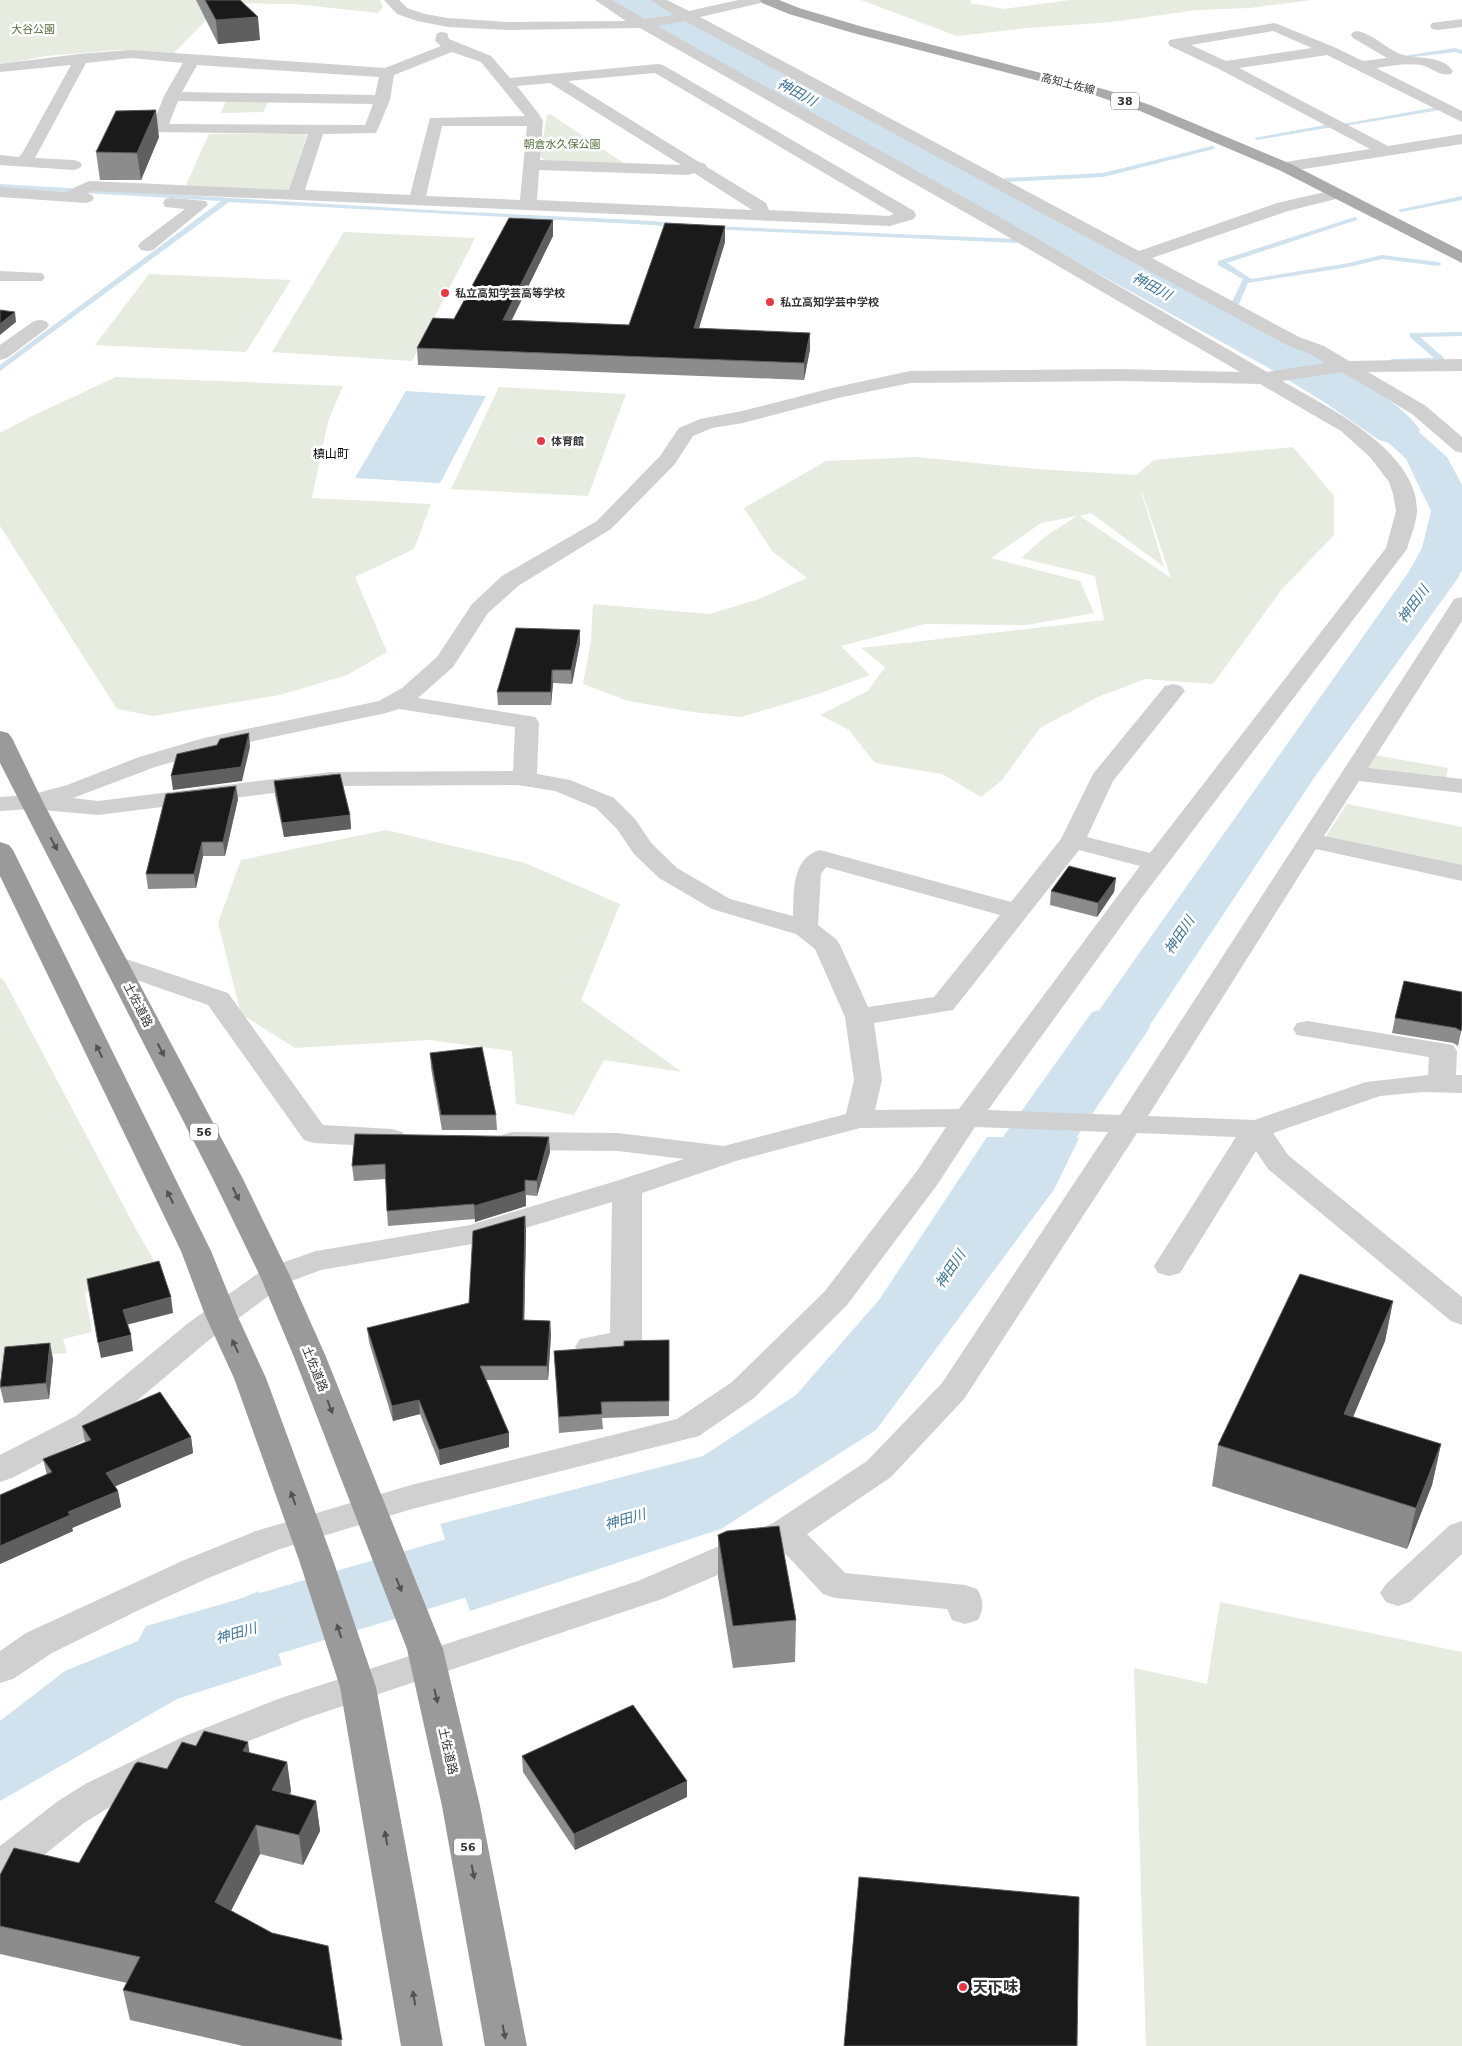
<svg xmlns="http://www.w3.org/2000/svg" width="1462" height="2046" viewBox="0 0 1462 2046" font-family="'DejaVu Sans','Noto Sans JP',sans-serif">
  <rect width="100%" height="100%" fill="#fff"/>
  <!-- green -->
  <g fill="#e6ecdf" fill-rule="evenodd">
    <path d="M0,0H380L383,7L378,13L295,4L223,3L174,53L117,50L46,56L0,65Z"/>
    <path d="M861,0H971L970,3L1004,9L1070,0H1311L1250,8L1197,10L1112,22L1028,28L957,36Z"/>
    <path d="M227,98L270,99L263,112L221,113Z"/>
    <path d="M550,114L625,164L549,162L540,157L547,115Z"/>
    <path d="M300,133L307,135L289,191L185,187L209,134Z"/>
    <path d="M344,232L475,238L412,361L272,352Z"/>
    <path d="M149,274L291,280L246,352L95,345Z"/>
    <path d="M116,377L343,386L328,421L312,498L431,504L414,549L355,577L387,652L347,675L280,695L153,716L117,709L0,526V433L32,416Z"/>
    <path d="M499,387L626,394L588,496L451,489Z"/>
    <path d="M1293,447L1334,496V535L1282,589L1213,684L1145,679L1098,697L1040,728L1002,780L981,797L942,774L875,763L849,730L820,715L868,691L885,667L861,648L1104,620L1095,576L1021,558L1046,536L1077,516L1041,523L991,558L1080,581L1094,613L1027,625L925,624L841,646L870,675L818,694L741,717L693,712L628,701L583,684L591,641L593,604L709,614L756,600L807,578L772,551L744,508L826,461L917,457L1036,469L1136,475L1154,460ZM1141,491L1142,492L1171,578L1080,516L1091,513L1164,567Z"/>
    <path d="M1374,755L1448,768L1446,780L1363,771Z"/>
    <path d="M1347,804L1462,827V868L1325,838Z"/>
    <path d="M386,830L525,863L620,904L581,1000L682,1072L604,1060L574,1115L516,1104L512,1051L430,1040L295,1048L241,1014L218,923L241,860Z"/>
    <path d="M0,977L5,982L139,1235L161,1272L85,1293L92,1332L63,1339L67,1353L5,1358L0,1377Z"/>
    <path d="M1220,1602L1462,1652V2046H1146L1134,1668L1207,1684Z"/>
  </g>
  <!-- water -->
  <g fill="#cfe2ee">
    <path d="M1327,376L1408,422L1447,457L1462,485V570L1458,578L1314,778L1096,1106L1032,1105L1408,573L1422,548L1431,511L1406,459L1360,416L1293,381Z"/>
    <path d="M406,391L486,396L440,483L355,478Z"/>
    <path d="M987,1137L1079,1138L1055,1188L876,1430L721,1529L470,1611L440,1524L703,1456L796,1395L879,1300Z"/>
    <path d="M259,1591L282,1665L177,1699L0,1801V1721L65,1671Z"/>
  </g>
  <g fill="none" stroke-linecap="round" stroke-linejoin="round">
    <!-- stream -->
    <g fill="#cfe2ee" fill-rule="evenodd">
      <path d="M1455,48L1462,50V54L1455,52L1406,58L1403,56Z"/>
      <path d="M1438,107L1441,109L1440,110L1345,126L1342,124Z"/>
      <path d="M1331,124L1333,125V127L1257,140L1254,138Z"/>
      <path d="M1212,146L1214,147V149L1103,177L1005,182L1002,180L1005,178L1103,173Z"/>
      <path d="M992,179L994,180V182L965,184L962,182L965,180Z"/>
      <path d="M0,184L429,210L653,221L679,224L682,226L679,228L653,225L229,202L0,371V365L221,201L0,188Z"/>
      <path d="M1462,196V200L1401,212L1398,210Z"/>
      <path d="M1355,217L1357,218V220L1227,263L1251,279L1349,263L1382,255L1438,262L1442,264L1438,266L1382,259L1349,267L1248,283L1239,304L1232,306L1231,304L1243,279L1218,265V261Z"/>
      <path d="M710,226L1020,239L1023,241L1020,243L708,229V227Z"/>
      <path d="M1039,239L1074,241L1077,243L1074,245L1037,242L1036,241Z"/>
      <path d="M1229,309L1236,311L1228,330H1222L1221,328Z"/>
      <path d="M1462,332V336L1420,337L1444,358V362L1392,363L1388,361L1392,359L1434,358L1410,337V333Z"/>
    </g>
    <!-- river -->
    <g fill="#cfe2ee" fill-rule="evenodd">
      <path d="M611,0H654L1329,364C1358,381 1402,403 1420,430L1413,440L1396,445L1379,440L1324,402L1267,367L616,7Z"/>
      <path d="M1116,1006L1140,1012L1150,1027L1013,1233L986,1240L959,1233L948,1216L959,1199L1092,1012Z"/>
      <path d="M547,1510L577,1520L590,1542L577,1564L178,1684L146,1674L133,1650L146,1626Z"/>
    </g>
    <!-- street -->
    <g fill="#d0d0d0" fill-rule="evenodd">
      <path d="M384,0H399L407,8L425,14L448,18L508,22L626,21L595,0H612L645,19L674,15L650,0H667L689,11L738,0H763L761,3L700,17L1139,251L1277,203L1338,189L1344,191L1346,194L1344,197L1288,211L1152,258L1299,337L1324,346L1349,361L1462,359V371L1368,372L1426,406L1462,437V453L1455,451L1412,414L1342,372L1282,381C1326,406 1419,451 1417,512C1416,525 1410,537 1407,549L1143,896L988,1110L1120,1115L1451,604L1454,599L1462,597V621L1368,768L1462,779V793L1359,781L1324,836L1462,865V881L1316,849L1148,1116L1254,1120L1366,1082L1428,1075L1429,1057L1297,1035L1293,1029L1297,1023L1307,1021L1453,1045L1457,1051L1456,1075H1462V1093L1423,1092L1380,1096L1273,1133L1288,1155L1462,1297V1325L1451,1321L1268,1169L1256,1151L1180,1273L1169,1276L1158,1273L1154,1266L1236,1137L1137,1133L964,1399L891,1477L807,1534L845,1573L965,1585L977,1589C984,1600 984,1609 978,1620L965,1624L952,1620L947,1609L835,1598L823,1594L780,1548L662,1599L304,1719L211,1756L113,1805L84,1823L14,1879L0,1884V1846L58,1801L87,1783L185,1736L278,1699L638,1581L773,1523L867,1461L942,1383L1108,1132L975,1127L937,1185L847,1305L754,1398L699,1436L412,1509L280,1549L206,1579L139,1610L52,1653L13,1679L0,1683V1651L26,1633L115,1592L182,1561L256,1531L411,1485L677,1419L732,1382L825,1291L917,1171L946,1127L860,1128L736,1161L642,1193V1342L637,1350L591,1358L580,1355L575,1347L580,1339L610,1333L612,1202L472,1244L321,1270L286,1283L209,1340L100,1432L12,1478L0,1482V1455L76,1416L187,1324L264,1269L316,1251L470,1225L616,1181L684,1159L618,1151L512,1150L502,1147L497,1141L502,1135L512,1132L618,1133L724,1146L846,1114L854,1080L845,1017L815,949L796,934L712,909L659,878L634,854L617,829L596,808L555,791L518,785L331,786L98,815L31,809L0,811V797L30,795L67,785L139,757L204,738L379,701L402,688L437,657L472,604L502,576L597,521L660,456L679,428L700,419L742,411L836,387L910,371L1121,369L1240,372L998,231L640,28L508,30L448,27L417,21L397,14ZM685,21L1287,345L1310,354L1325,363L1267,372L1010,223L657,26ZM1121,381L1260,384L1341,431L1370,457L1389,482L1393,494L1396,511L1386,548L1150,853L1087,837L1113,781L1185,691L1181,686L1173,684L1165,686L1093,774L1061,839L1011,902L820,850C791,858 794,893 793,916L730,899L677,868L652,844L635,819L614,798L570,780L537,774L539,722L535,717L418,698L453,667L488,613L518,586L611,529L675,464L693,436L712,428L743,423L838,398L910,383ZM399,709L515,727L513,771L331,772L98,801L73,798L155,767L217,749L386,713ZM1079,850L1140,866L959,1109L875,1110L882,1080L874,1023L953,1010ZM826,867L1000,915L934,997L868,1007L840,945L836,939L818,925L821,874Z"/>
      <path d="M1462,19V27L1437,30L1432,29L1430,26L1432,23Z"/>
      <path d="M1275,23L1334,47L1363,61L1387,58L1353,38L1351,35L1353,32L1358,31C1375,35 1389,52 1407,56C1422,59 1443,56 1453,71L1451,74C1439,77 1432,67 1421,65C1406,63 1391,66 1376,68L1462,111V122L1327,55L1239,68L1388,146L1462,134V144L1285,172L1279,170L1277,167L1279,164L1285,162L1370,149L1219,69L1170,46L1168,43L1170,40L1175,39ZM1273,31L1312,48L1226,61L1191,45Z"/>
      <path d="M442,32L447,33L449,39L491,56L510,78L658,64L663,65L914,211L916,215L914,219L890,226L92,191L87,193L92,195L94,198L92,201L86,203L0,197V187L65,192L89,181L289,190L308,134L154,132L151,129L164,96L183,63L131,58L86,63L35,158L74,160L80,162L82,165L80,168L74,170L0,165V155L19,157L23,152L71,65L0,72V64L79,54L131,50L385,68L441,46L435,41L437,33ZM452,52L481,62L525,116L430,118L410,195L305,190L323,134L376,133L390,100L394,75ZM197,65L379,77L375,95L182,92ZM655,73L894,214L889,216L769,210L766,203L707,167L705,164L699,162L568,81ZM550,83L681,165L540,160L543,121L538,113L517,86ZM178,101L373,104L365,125L169,124ZM442,126H527L520,200L426,196ZM539,170L688,175L694,173L752,210L537,200Z"/>
      <path d="M171,198L206,201L208,205L153,250L147,251L141,250L138,246L141,242L185,209L165,207L163,203L165,199Z"/>
      <path d="M0,271L42,273L45,277L42,281H0Z"/>
      <path d="M40,320L46,321L49,325L46,329L7,358L0,360V345L34,321Z"/>
      <path d="M117,956L228,993L323,1125L392,1129L402,1132L407,1138L402,1144L392,1147L314,1143L304,1140L208,1005L108,970L104,964L108,958Z"/>
      <path d="M1462,1521V1554L1410,1602L1398,1606L1386,1602L1380,1593L1386,1584L1450,1525Z"/>
    </g>
    <!-- primary -->
    <path fill="#ababab" fill-rule="evenodd" d="M760,0H779L799,8L863,27L1107,90L1150,105L1291,164L1462,251V263L1279,170L1140,111L1097,96L853,33L789,14L762,3Z"/>
    <!-- highway -->
    <g fill="#9a9a9a" fill-rule="evenodd">
      <path d="M0,731L8,733L12,738L43,802L243,1179L290,1276L326,1357L443,1649L480,1806L527,2046H485L442,1806L407,1649L294,1357L260,1276L213,1179L0,763Z"/>
      <path d="M0,842L9,845L13,850L211,1251L237,1315L266,1378L333,1560L376,1687L443,2046H401L340,1687L299,1560L234,1378L205,1315L181,1251L0,876Z"/>
    </g>
  </g>
  <!-- wall -->
  <g fill="#8c8c8c">
    <path d="M196,0H240L260,40L218,44Z"/>
    <path d="M159,137L141,180H100L96,152Z"/>
    <path d="M553,236L512,320L629,325L725,242L699,328L810,349L804,380L418,365L417,348L454,319Z"/>
    <path d="M580,643L572,684L553,683L551,705H498L497,692Z"/>
    <path d="M274,781L350,815L351,829L284,837L275,795Z"/>
    <path d="M238,799L225,856H203L196,888L148,889L146,874Z"/>
    <path d="M1116,878L1114,892L1097,917L1050,905L1051,891Z"/>
    <path d="M1395,1018L1462,1028L1458,1046L1453,1043L1392,1033Z"/>
    <path d="M430,1053L496,1115L497,1130H442L431,1068Z"/>
    <path d="M550,1152L537,1196L526,1195V1206L475,1222V1219L388,1226L387,1211L386,1179L354,1181L352,1166Z"/>
    <path d="M526,1230L524,1320L550,1321L551,1335L548,1380H486L509,1447L440,1465L420,1414L393,1421L369,1342L367,1328L469,1303Z"/>
    <path d="M1393,1301L1385,1341L1353,1417L1441,1444L1432,1485L1407,1549L1212,1486L1218,1445Z"/>
    <path d="M669,1340V1416L602,1418L603,1429L559,1433L554,1351L624,1346Z"/>
    <path d="M53,1359L49,1399L4,1403L0,1387Z"/>
    <path d="M82,1426L191,1437L193,1453L115,1486L118,1491L121,1507L72,1528L73,1531L0,1564V1495L47,1475L43,1459L85,1442Z"/>
    <path d="M718,1535L796,1620L795,1662L733,1668L718,1577Z"/>
    <path d="M196,1746L287,1762L291,1791L290,1795L316,1801L320,1831L303,1865L260,1854L231,1911L272,1933L328,1946L342,2046H243L130,2020L123,1990L127,1983L0,1954V1875L79,1863L167,1769Z"/>
    <path d="M522,1756L687,1797L575,1850L523,1772Z"/>
  </g>
  <!-- shaded-wall -->
  <g fill="#5f5f5f">
    <path d="M258,17L260,40L218,44L216,20Z"/>
    <path d="M156,110L159,137L141,180L137,153Z"/>
    <path d="M553,220V236L503,337V320Z"/>
    <path d="M725,226V242L694,344V328Z"/>
    <path d="M15,312L16,322L0,335V324Z"/>
    <path d="M810,333V349L804,380V363Z"/>
    <path d="M580,630V643L572,684L571,670Z"/>
    <path d="M552,670L553,683L551,705V692Z"/>
    <path d="M249,733L250,747L242,781L173,790L171,776Z"/>
    <path d="M236,786L238,799L225,856L223,842Z"/>
    <path d="M350,815L351,829L284,837L282,823Z"/>
    <path d="M202,842L203,856L196,888L194,874Z"/>
    <path d="M1116,878L1114,892L1097,917L1098,903Z"/>
    <path d="M549,1137L550,1152L537,1196V1181Z"/>
    <path d="M525,1180L526,1206L475,1222L474,1206Z"/>
    <path d="M525,1216L526,1230L524,1335L523,1320Z"/>
    <path d="M171,1297L173,1313L126,1325L123,1310Z"/>
    <path d="M1393,1301L1385,1341L1337,1455L1344,1414Z"/>
    <path d="M550,1321L551,1335L548,1380L547,1366Z"/>
    <path d="M131,1335L133,1351L101,1358L98,1343Z"/>
    <path d="M50,1343L53,1359L49,1399L46,1383Z"/>
    <path d="M419,1400L420,1414L393,1421L392,1406Z"/>
    <path d="M509,1433V1447L440,1465L439,1450Z"/>
    <path d="M191,1437L193,1453L109,1489L106,1473Z"/>
    <path d="M1441,1444L1432,1485L1407,1549L1416,1508Z"/>
    <path d="M118,1491L121,1507L72,1528L73,1531L0,1564V1546L68,1512Z"/>
    <path d="M248,1742L252,1771L243,1751Z"/>
    <path d="M287,1762L291,1791L277,1820L272,1790Z"/>
    <path d="M687,1781V1797L575,1850L574,1834Z"/>
    <path d="M316,1801L320,1831L303,1865L299,1835Z"/>
    <path d="M256,1825L260,1854L220,1932L215,1902Z"/>
  </g>
  <!-- building -->
  <g fill="#1a1a1a" stroke="#5f5f5f">
    <path d="M205,0H240L258,17L216,20Z"/>
    <path d="M156,110L137,153L96,152L116,111Z"/>
    <path d="M509,218L553,220L503,320L629,325L665,223L725,226L694,328L810,333L804,363L417,348L433,318L454,319Z"/>
    <path d="M0,310L15,312L0,324Z"/>
    <path d="M516,628L580,630L571,670H552L551,692H497Z"/>
    <path d="M249,733L241,767L171,776L177,754L217,745L220,739Z"/>
    <path d="M340,774L350,815L282,823L274,781Z"/>
    <path d="M236,786L223,842H202L194,874H146L166,794Z"/>
    <path d="M1069,866L1116,878L1098,903L1051,891Z"/>
    <path d="M1404,981L1462,992V1026L1461,1031L1456,1028L1395,1018Z"/>
    <path d="M482,1047L496,1115H441L430,1053Z"/>
    <path d="M355,1134L549,1137L537,1181L525,1180V1191L474,1206V1204L387,1211L385,1164L352,1166Z"/>
    <path d="M525,1216L523,1320L550,1321L547,1366H480L509,1433L439,1450L419,1400L392,1406L367,1328L469,1303L473,1231Z"/>
    <path d="M159,1261L171,1297L123,1310L131,1335L98,1343L87,1279Z"/>
    <path d="M1300,1274L1393,1301L1344,1414L1441,1444L1416,1508L1218,1445Z"/>
    <path d="M669,1340V1401L601,1402L602,1414L559,1417L554,1351L624,1346V1341Z"/>
    <path d="M50,1343L46,1383L0,1387L5,1347Z"/>
    <path d="M160,1392L191,1437L106,1473L118,1491L68,1512L70,1515L0,1546V1495L52,1472L43,1459L91,1440L82,1426Z"/>
    <path d="M779,1526L796,1620L733,1626L718,1535L727,1531Z"/>
    <path d="M633,1705L687,1781L574,1834L522,1756Z"/>
    <path d="M204,1731L248,1742L243,1751L287,1762L272,1790L316,1801L299,1835L256,1825L215,1902L272,1933L328,1946L342,2040L123,1990L140,1957L0,1926V1875L14,1848L79,1863L135,1764L138,1762L167,1769L182,1742L196,1746Z"/>
    <path d="M859,1877L1079,1897L1077,2046H844Z"/>
  </g>
  <!-- one-way arrows -->
  <defs><path id="oneway-solid" d="M-6-.8H1V-3.2L6.5 0L1 3.2V.8H-6Z" transform="scale(1.25)"/></defs>
  <g fill="#525252">
    <use href="#oneway-solid" transform="translate(54 844) rotate(62)"/>
    <use href="#oneway-solid" transform="translate(161 1050) rotate(63)"/>
    <use href="#oneway-solid" transform="translate(99 1051) rotate(-116)"/>
    <use href="#oneway-solid" transform="translate(236 1194) rotate(64)"/>
    <use href="#oneway-solid" transform="translate(170 1197) rotate(-116)"/>
    <use href="#oneway-solid" transform="translate(235 1346) rotate(-115)"/>
    <use href="#oneway-solid" transform="translate(330 1407) rotate(69)"/>
    <use href="#oneway-solid" transform="translate(293 1498) rotate(-110)"/>
    <use href="#oneway-solid" transform="translate(399 1585) rotate(68)"/>
    <use href="#oneway-solid" transform="translate(339 1631) rotate(-108)"/>
    <use href="#oneway-solid" transform="translate(436 1696) rotate(77)"/>
    <use href="#oneway-solid" transform="translate(386 1838) rotate(-100)"/>
    <use href="#oneway-solid" transform="translate(473 1872) rotate(79)"/>
    <use href="#oneway-solid" transform="translate(414 1998) rotate(-100)"/>
    <use href="#oneway-solid" transform="translate(504 2032) rotate(79)"/>
  </g>
  <!-- markers -->
  <g fill="#e63946" stroke="#fff" stroke-width="2">
    <circle cx="445" cy="293" r="5"/>
    <circle cx="770" cy="302" r="5"/>
    <circle cx="541" cy="441" r="5"/>
    <circle cx="963" cy="1987" r="5"/>
  </g>
  <g text-anchor="middle" dominant-baseline="central" stroke-width="5" stroke-linejoin="round" paint-order="stroke">
    <!-- far-park labels -->
    <g font-size="11" fill="#56703f" stroke="#fff">
      <text x="33" y="29">大谷公園</text>
      <text x="562" y="144">朝倉水久保公園</text>
    </g>
    <!-- far-street labels -->
    <g font-size="11" fill="#333" stroke="#fff">
      <text transform="translate(1068 84) rotate(14)">高知土佐線</text>
    </g>
    <!-- shield labels -->
    <g fill="#fff" stroke="#707070" stroke-width="1">
      <rect x="1111" y="92.5" width="28" height="17" rx="4"/>
      <rect x="190" y="1123.5" width="28" height="17" rx="4"/>
      <rect x="454" y="1838.5" width="28" height="17" rx="4"/>
    </g>
    <g font-size="11" font-weight="bold" fill="#333">
      <text x="1125" y="101">38</text>
      <text x="204" y="1132">56</text>
      <text x="468" y="1847">56</text>
    </g>
    <!-- far-poi labels -->
    <g font-size="11" font-weight="bold" fill="#333" stroke="#fff" text-anchor="start">
      <text x="455" y="293">私立高知学芸高等学校</text>
      <text x="780" y="302">私立高知学芸中学校</text>
      <text x="551" y="441">体育館</text>
    </g>
    <!-- far-quarter labels -->
    <g font-size="12" fill="#000" stroke="#fff">
      <text x="331" y="454">槙山町</text>
    </g>
    <!-- street labels -->
    <g font-size="12" fill="#333" stroke="#fff">
      <text transform="translate(138 1005) rotate(63)">土佐道路</text>
      <text transform="translate(315 1369) rotate(68)">土佐道路</text>
      <text transform="translate(448 1751) rotate(77)">土佐道路</text>
    </g>
    <!-- water labels -->
    <g font-size="14" font-style="italic" fill="#3f7597" stroke="#fff">
      <text transform="translate(797 92) rotate(29)">神田川</text>
      <text transform="translate(1152 286) rotate(29)">神田川</text>
      <text transform="translate(1413 604) rotate(-54)">神田川</text>
      <text transform="translate(1179 935) rotate(-56)">神田川</text>
      <text transform="translate(950 1269) rotate(-56)">神田川</text>
      <text transform="translate(625 1519) rotate(-16)">神田川</text>
      <text transform="translate(236 1633) rotate(-16)">神田川</text>
    </g>
    <!-- near-poi labels -->
    <g font-size="15" font-weight="bold" fill="#333" stroke="#fff" text-anchor="start">
      <text x="973" y="1987">天下味</text>
    </g>
  </g>
</svg>
